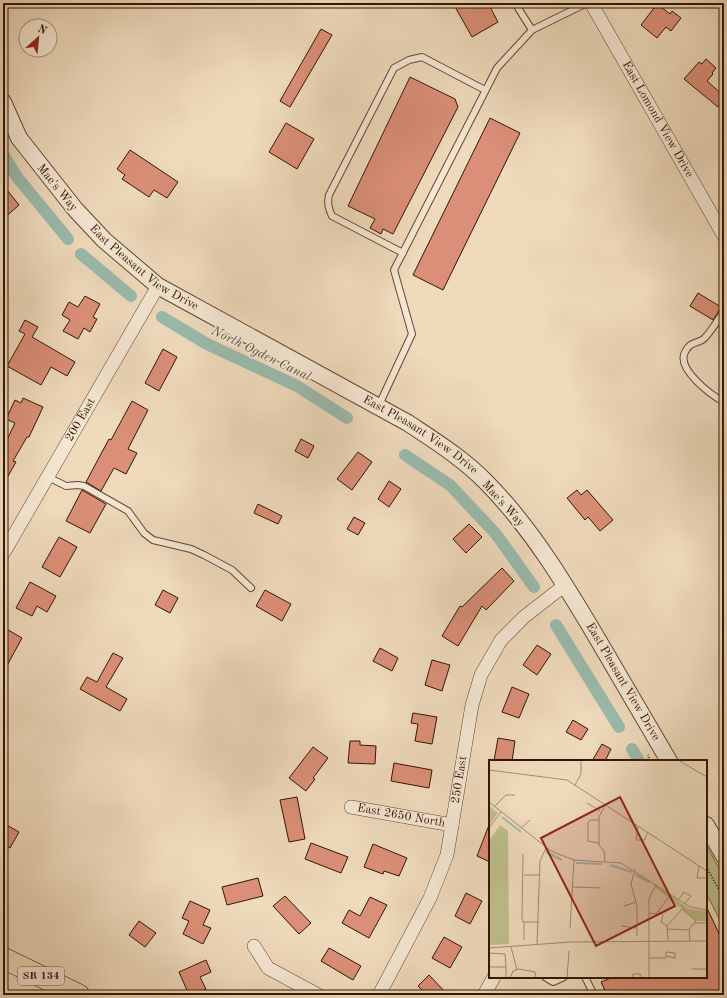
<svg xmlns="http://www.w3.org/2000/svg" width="727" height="998" viewBox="0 0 727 998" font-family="'Old Standard TT',serif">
  <rect width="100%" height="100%" fill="#efdabc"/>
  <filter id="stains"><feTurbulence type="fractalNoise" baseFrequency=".005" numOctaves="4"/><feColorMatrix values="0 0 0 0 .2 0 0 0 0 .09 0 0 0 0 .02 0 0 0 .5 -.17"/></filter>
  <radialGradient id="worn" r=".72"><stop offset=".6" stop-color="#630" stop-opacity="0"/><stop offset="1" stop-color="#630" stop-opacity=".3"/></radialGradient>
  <!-- green -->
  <path fill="#bfbe8d" stroke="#786a46" d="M706,845L724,877V928L706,893Z"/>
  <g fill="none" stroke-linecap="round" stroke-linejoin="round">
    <!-- canal -->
    <g stroke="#9abbad" stroke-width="12">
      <path d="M3,154L17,177L68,239"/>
      <path d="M81,254L131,296"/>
      <path d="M162,317L207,344L297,386L347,418"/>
      <path d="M405,455L450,485L496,534L534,587"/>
      <path d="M556,625L619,727"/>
      <path d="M632,749L639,761"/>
    </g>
  </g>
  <!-- building -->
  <g fill="#db8f78" stroke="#321600">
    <path d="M453,3H488L498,22L472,37Z"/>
    <path d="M657,4L670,14L672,11L681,18L671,31L666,27L657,38L641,25Z"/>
    <path d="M321,29L332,35L290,107L280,101Z"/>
    <path d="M706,59L716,68L712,73L713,74L707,81L724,96V101L718,107L684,79L699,62L702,64Z"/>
    <path d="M410,77L455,99L458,107L393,234L383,229L381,234L370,228L375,219L348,206Z"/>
    <path d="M490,118L520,133L443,290L413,275Z"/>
    <path d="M286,123L314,139L297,169L269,152Z"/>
    <path d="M130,150L178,182L167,198L154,190L149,197L122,179L125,175L117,169Z"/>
    <path d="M3,185L19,205L3,219Z"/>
    <path d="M698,293L721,307L713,320L690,306Z"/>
    <path d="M85,296L100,304L93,317L97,319L90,332L84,328L78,339L63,331L70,320L62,315L69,302L78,307Z"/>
    <path d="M25,320L38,327L32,337L75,362L67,376L51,367L41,385L7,366L25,334L19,331Z"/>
    <path d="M163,349L177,357L159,391L145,383Z"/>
    <path d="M23,398L43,407L29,437H27L13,461L16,462L3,485V448L15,423L6,419L15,400L21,403Z"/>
    <path d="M132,401L148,410L128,449L137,453L126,474L114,468L101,491L86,482L109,439L111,440Z"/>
    <path d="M301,439L314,446L308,458L295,451Z"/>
    <path d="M358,452L372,462L352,490L337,479Z"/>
    <path d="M389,481L401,489L389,507L378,499Z"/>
    <path d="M82,490L106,504L90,533L66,521Z"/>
    <path d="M577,490L581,495L587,490L613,520L600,531L588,517L585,520L567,498Z"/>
    <path d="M258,504L282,516L278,524L254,513Z"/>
    <path d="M354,517L365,523L358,535L347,529Z"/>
    <path d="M469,524L482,537L466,553L453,539Z"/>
    <path d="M59,537L77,547L60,577L42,567Z"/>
    <path d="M502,568L514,581L486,610L482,606L458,646L442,636L460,606L462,607Z"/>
    <path d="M30,582L56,596L47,612L37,606L32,616L16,608Z"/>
    <path d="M163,590L178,598L170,613L155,605Z"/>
    <path d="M265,590L291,604L282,621L256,606Z"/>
    <path d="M3,627L22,638L3,673Z"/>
    <path d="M537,645L551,654L537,675L523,665Z"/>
    <path d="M380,648L398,658L392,671L373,661Z"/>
    <path d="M113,653L123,658L106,687L127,699L120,711L80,689L87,677L97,682Z"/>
    <path d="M432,660L450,665L442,691L425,685Z"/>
    <path d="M512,687L529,694L519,718L502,712Z"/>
    <path d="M413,713L437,717L432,744L415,741L418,724L411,723Z"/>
    <path d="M573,720L588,729L581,740L566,732Z"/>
    <path d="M498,738L515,741L512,761H494Z"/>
    <path d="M350,741H360V745L376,746L375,764L348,763Z"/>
    <path d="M602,744L611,749L605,761H592Z"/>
    <path d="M313,747L328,758L313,778L315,779L306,791L289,778Z"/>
    <path d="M394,763L432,770L429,788L391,781Z"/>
    <path d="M297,797L305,839L289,842L280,800Z"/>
    <path d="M3,823L19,832L10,848L3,845Z"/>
    <path d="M489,825H490V862L477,856Z"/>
    <path d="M311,843L348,857L341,873L305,859Z"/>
    <path d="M373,844L407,858L399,876L384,871L383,874L364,867Z"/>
    <path d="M258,878L263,896L227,905L222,887Z"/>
    <path d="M466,893L482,901L470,924L455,916Z"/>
    <path d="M285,896L311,923L299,934L273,906Z"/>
    <path d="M370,897L387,905L369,938L342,923L349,910L360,916Z"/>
    <path d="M190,901L210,910L203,925L211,928L203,944L183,934L189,921L182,918Z"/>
    <path d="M706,906L724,944V995H607L601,982L613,977H706Z"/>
    <path d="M139,921L156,933L145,947L129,935Z"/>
    <path d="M444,937L462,947L450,968L432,958Z"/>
    <path d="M329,948L361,966L353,980L321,961Z"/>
    <path d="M206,960L211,972L200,977L206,989L192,995H189L179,972Z"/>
    <path d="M429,975L448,995H427L418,986Z"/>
  </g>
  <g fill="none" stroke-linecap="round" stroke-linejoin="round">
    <!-- service casing -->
    <g stroke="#61472f" stroke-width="8">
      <g id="service">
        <path d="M515,3L532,30"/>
        <path d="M403,253L332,216C329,209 327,204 329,195L394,68L409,60L422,57L485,90"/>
        <path d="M724,311C720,317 707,338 702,340C695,344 690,342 685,352C676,369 711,395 724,402"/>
        <path d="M379,405L412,334L394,270L497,68L532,30L587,3"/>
        <path d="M48,477L66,486L78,485L84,486L128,511L144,533L153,540L191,549L204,555L232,570L251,588"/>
        <path d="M545,977L553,982L564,977"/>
        <path d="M585,977L594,995"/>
      </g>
    </g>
    <!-- minor casing -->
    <g stroke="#61472f" stroke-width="14">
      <g id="minor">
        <path id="s1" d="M591,3L724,236"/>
        <path id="s2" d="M3,554L158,286"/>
        <path id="s3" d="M351,807L452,825"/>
        <path d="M254,946L268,968L318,995"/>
        <path id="s4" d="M379,995L430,898L447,855L472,705L481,675L501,640L524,617L565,585"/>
        <path d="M484,995L494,977"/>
      </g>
    </g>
    <!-- tertiary casing -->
    <g stroke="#61472f" stroke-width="18">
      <g id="tertiary">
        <path id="s5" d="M3,102L19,138L75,209L104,240L158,286L408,423C435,441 464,459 487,483C532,529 565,584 597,638C621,679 645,720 669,761"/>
        <path d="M706,825L724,856"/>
      </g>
    </g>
    <!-- primary casing -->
    <g stroke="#321600" stroke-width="22">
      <path id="primary" d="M3,958L79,995"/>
    </g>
    <!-- path -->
    <g stroke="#321600" stroke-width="2" stroke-dasharray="1 2" stroke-linecap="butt">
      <path d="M648,761L649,756L648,755"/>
      <path d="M706,867L724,898"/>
    </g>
    <!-- service -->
    <use href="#service" stroke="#f5e7d3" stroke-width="6"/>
    <!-- minor -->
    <use href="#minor" stroke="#f5e7d3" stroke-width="13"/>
    <!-- tertiary -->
    <use href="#tertiary" stroke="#f5e7d3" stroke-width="16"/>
    <!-- primary -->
    <use href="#primary" stroke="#efdabc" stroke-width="21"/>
  </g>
  <g text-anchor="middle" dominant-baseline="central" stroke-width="3.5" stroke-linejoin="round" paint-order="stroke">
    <!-- shield labels -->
    <rect fill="#f5e7d3" stroke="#6c553f" stroke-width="1" x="18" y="967" width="46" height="18" rx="3"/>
    <g font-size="11" font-weight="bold" fill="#321600">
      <text x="41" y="976">SR 134</text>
    </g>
    <!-- street labels -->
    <g font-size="12" fill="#321600" stroke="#f5e7d3">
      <text stroke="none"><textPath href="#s1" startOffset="134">East Lomond View Drive</textPath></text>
      <text transform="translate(57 188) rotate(51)">Mae's Way</text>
      <text stroke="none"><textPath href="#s5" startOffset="221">East Pleasant View Drive</textPath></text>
      <text stroke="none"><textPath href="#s2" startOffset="155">200 East</textPath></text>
      <text stroke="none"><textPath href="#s5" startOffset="545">East Pleasant View Drive</textPath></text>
      <text transform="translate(503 504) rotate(48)">Mae's Way</text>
      <text stroke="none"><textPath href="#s5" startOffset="869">East Pleasant View Drive</textPath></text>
      <text stroke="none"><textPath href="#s4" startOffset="232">250 East</textPath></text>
      <text stroke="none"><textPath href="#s3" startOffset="51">East 2650 North</textPath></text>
    </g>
    <!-- water labels -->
    <g font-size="13" font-style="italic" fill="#56503d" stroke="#f5e7d3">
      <text transform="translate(261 354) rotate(26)">North Ogden Canal</text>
    </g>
  </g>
  <!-- overview -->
  <g transform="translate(489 760)">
    <rect width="218" height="218" fill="#efdabc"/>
    <path d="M0,46L9,53L0,66ZM11,65L19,71L20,184L0,185V81ZM167,125L200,149L218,151V161H208L166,127Z" fill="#bfbe8d"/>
    <path fill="none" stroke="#9abbad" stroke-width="2" d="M13,57L32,72M57,92L73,100M87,103L113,104M121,105L143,112M147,115L160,122"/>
    <path fill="none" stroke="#a38c71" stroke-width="1" d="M189,0L218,17M0,10L78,20L218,111M86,25L92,14V0M0,42L62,91L85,100L132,103L201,147L218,150M98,43L111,51M5,47L17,35H26M110,60H101L99,63V81L110,83M149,67L147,80H156L158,73M0,68L12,52M32,68L41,60M34,94L33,158L34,162H50M116,101L115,91L110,85V57L116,45M210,106L208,118H218M146,110L142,124L148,146V176M35,115H51M84,127L112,128M190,139L195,132L202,136L196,143M135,146L147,142M169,151L174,155L172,162L178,166L179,180M160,153L167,154L179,138M132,166L148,168M178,166L193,149L207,161L205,163M81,168L85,100M178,169L200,170M35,180V162M201,181L200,170L205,163H218M48,184L51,101L57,88M22,187L28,210M0,188L81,182L218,181M0,193L16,194L17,207M160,198H177V192L186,193V198L177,196M0,207H17V218M203,209H218M21,218L24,211L30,209L46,212L47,218M78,218L80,191M143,218L144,214H151L153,218M160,218V139L167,124"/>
    <path fill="#8f2418" fill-opacity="0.15" stroke="#8f2418" stroke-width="2" d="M131,37L186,146L107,186L52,78Z"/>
    <rect width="218" height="218" fill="none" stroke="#321600" stroke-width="2"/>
  </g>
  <!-- margin -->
  <rect width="727" height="998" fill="none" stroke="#efdabc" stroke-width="16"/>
  <rect x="4" y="4" width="719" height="990" fill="none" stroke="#321600" stroke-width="2"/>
  <rect x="8" y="8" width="711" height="982" fill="none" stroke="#321600"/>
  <!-- north arrow -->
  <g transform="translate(38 38) rotate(27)"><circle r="19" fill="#f5e7d3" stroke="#a7937f"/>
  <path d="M0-3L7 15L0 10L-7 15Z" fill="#8f2418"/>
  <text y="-6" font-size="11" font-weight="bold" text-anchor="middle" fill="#321600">N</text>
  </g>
  <rect width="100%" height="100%" filter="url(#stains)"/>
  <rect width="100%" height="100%" fill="url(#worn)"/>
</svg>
